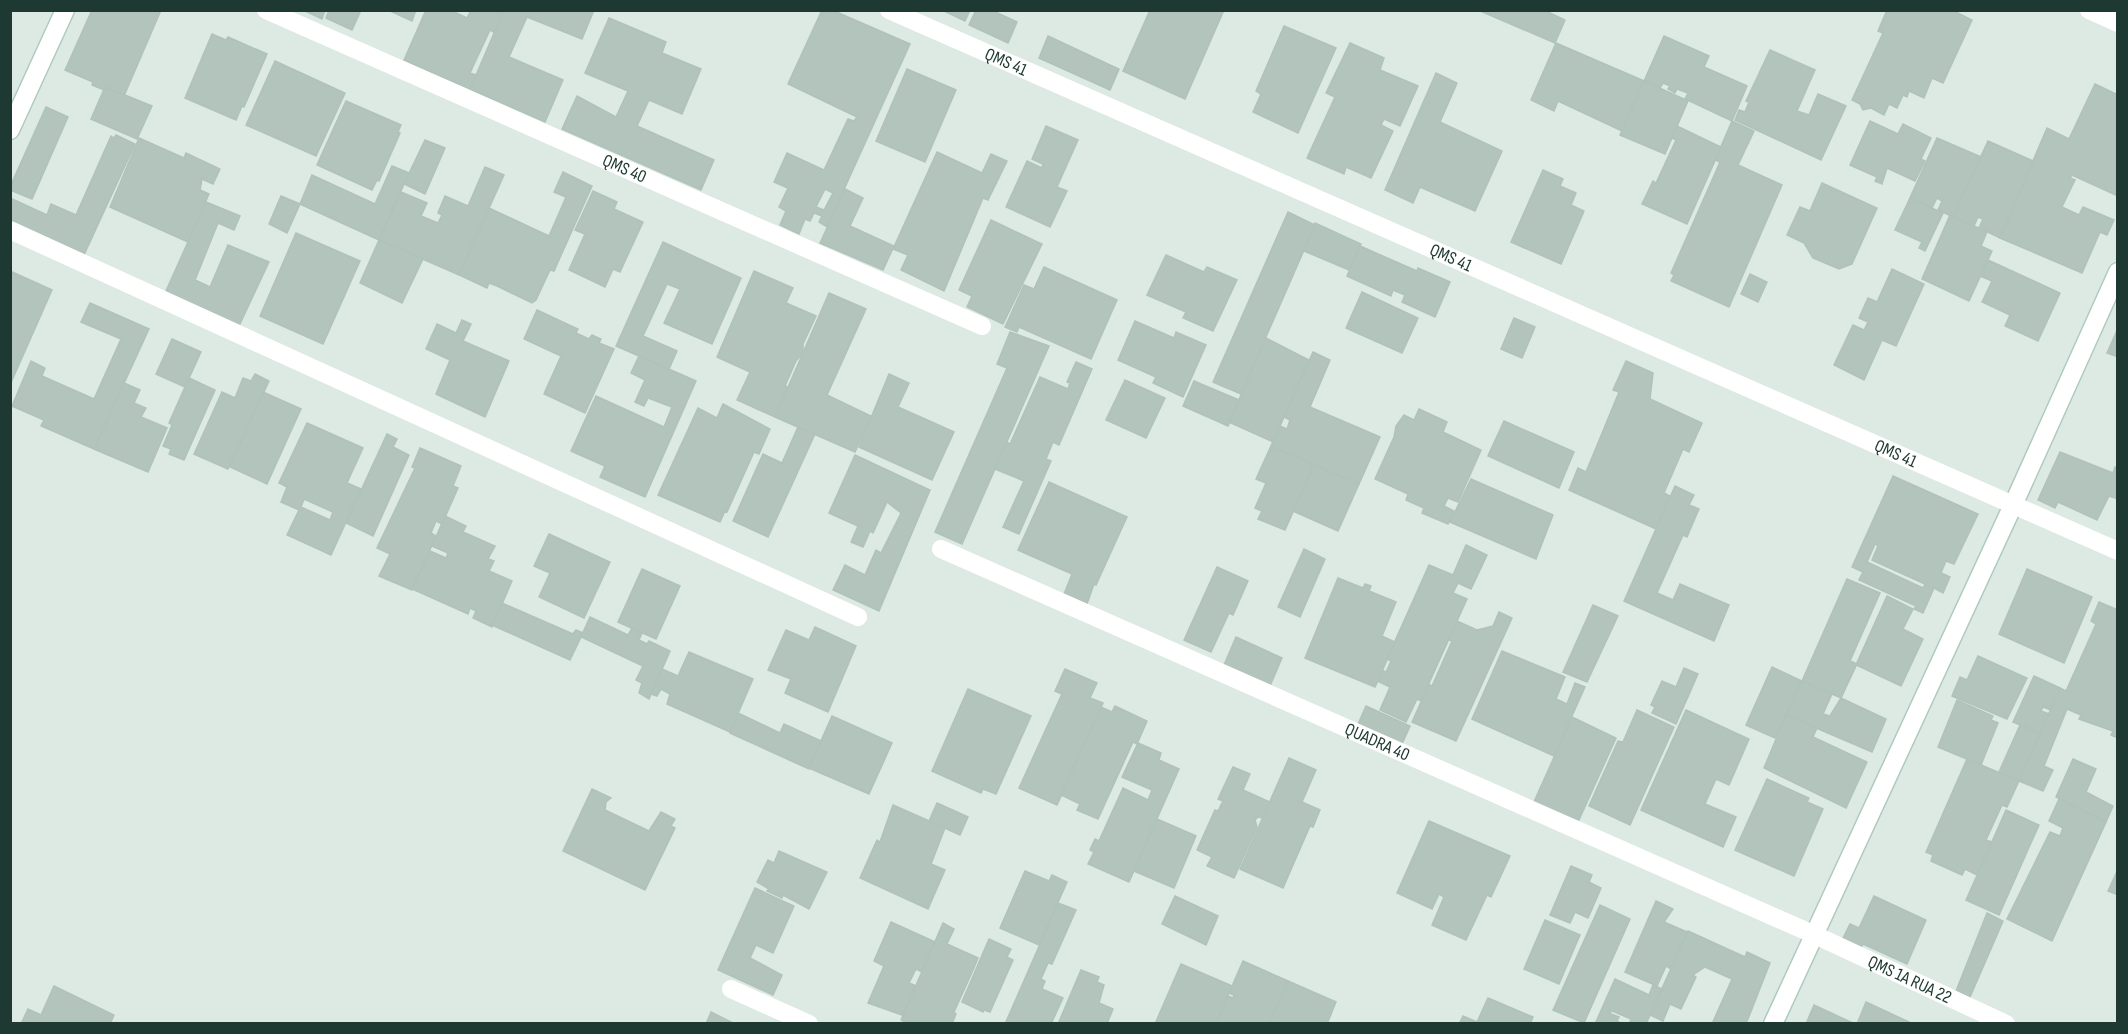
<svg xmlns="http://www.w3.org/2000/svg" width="2128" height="1034" viewBox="0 0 2128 1034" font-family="'Sofia Sans Condensed',sans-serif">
  <rect width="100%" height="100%" fill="#ddeae3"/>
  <!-- building -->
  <g fill="#b2c4bc" stroke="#afc3ba" stroke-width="1.5" fill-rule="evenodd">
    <path d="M92,10H161L124,96L105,87L104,90L97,87L92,85L93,82L65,70Z"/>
    <path d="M303,10H325L322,19Z"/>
    <path d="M329,10H361L352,30L326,18Z"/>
    <path d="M388,10H416L412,21Z"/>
    <path d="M426,10H450L467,18L471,10L503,13L495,33L490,30L470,73L476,75L470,89L404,60Z"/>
    <path d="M594,10L582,39L527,17L509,57L563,80L545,122L470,89L504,10Z"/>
    <path d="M822,10H832L910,44L827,227L819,222L822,216L814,213L810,221L805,219L799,234L780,225L786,211L779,207L788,188L774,182L787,153L824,170L848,119L854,121L857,117L788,84ZM825,189L833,193L824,210L816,207Z"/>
    <path d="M942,10H970L965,21Z"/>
    <path d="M976,10H991L1017,22L1008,43L969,25Z"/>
    <path d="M1150,10H1224L1185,99L1123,71Z"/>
    <path d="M1478,10H1544L1565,20L1555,43Z"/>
    <path d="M1887,10H1952L1972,20L1943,83L1932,78L1924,98L1909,91L1907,97L1903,95L1897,108L1889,104L1884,115L1871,108L1863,110L1860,104L1852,100L1883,33L1878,31Z"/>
    <path d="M609,18L666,42L662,53L701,69L682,114L649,100L637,126L714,160L701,190L562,129L577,96L616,117L628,91L585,73Z"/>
    <path d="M1284,26L1336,48L1298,133L1253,112L1261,94L1256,91Z"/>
    <path d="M212,34L226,40L228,37L267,54L244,107L242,106L236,120L185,98Z"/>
    <path d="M1048,36L1119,69L1110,90L1039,58Z"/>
    <path d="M1664,36L1709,56L1704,67L1747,86L1732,121L1685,99L1688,93L1677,89L1675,93L1668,89L1670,86L1663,83L1660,88L1644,81Z"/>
    <path d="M1350,43L1384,58L1380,70L1418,86L1400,126L1384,119L1381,125L1393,131L1371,178L1346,167L1344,174L1307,158L1335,97L1326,93Z"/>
    <path d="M1556,43L1644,81L1622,131L1558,101L1554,111L1531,100Z"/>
    <path d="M1770,50L1815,70L1797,111L1809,115L1818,94L1846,106L1821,160L1735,120L1739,110L1745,112L1749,102L1746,101Z"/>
    <path d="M275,61L345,93L316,156L246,125Z"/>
    <path d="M907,69L956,90L925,162L876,141Z"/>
    <path d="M1436,73L1457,83L1440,122L1502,151L1475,211L1420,187L1413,203L1385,190Z"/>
    <path d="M1644,81L1688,101L1665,154L1620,135Z"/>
    <path d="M2095,84L2118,95V196L2072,175L2070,178L2075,180L2062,207L2079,215L2083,207L2114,220L2107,235L2100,232L2082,273L2000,238L2047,128L2069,139Z"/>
    <path d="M105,87L152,106L137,139L91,119Z"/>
    <path d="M346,101L401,125L398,132L400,133L379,181L377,180L372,190L317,165Z"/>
    <path d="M46,107L68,117L32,199L10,190V187Z"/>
    <path d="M1732,121L1754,131L1738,165L1782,185L1729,307L1671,281L1674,275L1671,273L1720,162L1715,160Z"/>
    <path d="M1870,121L1898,134L1903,124L1931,138L1921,159L1925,161L1915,181L1887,168L1882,184L1875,181L1877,177L1850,165Z"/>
    <path d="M1046,126L1078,140L1057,187L1067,191L1050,227L1006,207L1027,161L1042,168L1043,164L1032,159Z"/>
    <path d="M1677,126L1721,147L1687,224L1642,204L1653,181L1656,183L1676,140L1672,138Z"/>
    <path d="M116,135L135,144L83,257L10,224V198L47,215L51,204L76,215L111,136L114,138Z"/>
    <path d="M139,138L184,158L186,153L220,169L213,184L202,179L200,190L209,194L188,242L110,207Z"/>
    <path d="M1937,138L1981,157L1953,217L1938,210L1942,201L1937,198L1932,208L1910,198Z"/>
    <path d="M425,140L445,148L425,194L404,184Z"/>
    <path d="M1988,141L2033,161L2000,238L1979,228L1983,219L1978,217L1974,226L1953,217Z"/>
    <path d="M937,152L982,173L991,154L1007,161L988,200L983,198L944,291L901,270L908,255L893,249Z"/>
    <path d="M392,166L409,173L379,240L300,204L312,175L375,204Z"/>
    <path d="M485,167L504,175L459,275L379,240L401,192L427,203L421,216L438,223L442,215L438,213L445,196L468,206Z"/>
    <path d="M1543,170L1563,179L1560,186L1576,193L1571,205L1584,211L1561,264L1511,242Z"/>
    <path d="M563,172L592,186L554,271L550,270L536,300L532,303L497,286L489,283L487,288L459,275L489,208L549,236L566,197L554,192Z"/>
    <path d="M1822,183L1877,208L1852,264L1839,269L1813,258L1804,243L1787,235L1800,207L1810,211Z"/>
    <path d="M845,189L863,198L850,226L894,246L883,270L820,243Z"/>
    <path d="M593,191L617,202L614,209L643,222L620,272L613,269L605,287L569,270L585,234L575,230Z"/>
    <path d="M281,196L300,204L287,233L269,224Z"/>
    <path d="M1910,198L1943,213L1925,251L1919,248L1922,242L1895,230Z"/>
    <path d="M206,202L240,216L234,230L218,223L195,280L210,287L228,245L269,262L239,326L165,293Z"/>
    <path d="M1288,212L1315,225L1241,394L1213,382Z"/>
    <path d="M1950,215L1987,232L1981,246L1992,251L1969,301L1922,279Z"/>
    <path d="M991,220L1042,244L1003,324L967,307L972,296L959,290Z"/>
    <path d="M1315,223L1361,244L1349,270L1304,251Z"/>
    <path d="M296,233L360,261L323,344L260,316Z"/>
    <path d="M379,240L423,259L402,303L360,283Z"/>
    <path d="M663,242L741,278L712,344L664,323L680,289L667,284L643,336L677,351L669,369L616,346Z"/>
    <path d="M1360,246L1417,271L1418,268L1450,282L1435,317L1402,302L1405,295L1393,290L1391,296L1347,276Z"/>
    <path d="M1166,255L1204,272L1207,267L1237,280L1213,331L1183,318L1186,312L1147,295Z"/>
    <path d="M1988,260L2060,293L2038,341L2005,326L2010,315L1982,302L1992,281L1980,276Z"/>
    <path d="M1044,267L1117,300L1091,359L1019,327L1017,332L1005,327L1024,285L1034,289Z"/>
    <path d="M1892,269L1924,284L1896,346L1882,340L1864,380L1834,365L1853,325L1864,330L1868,322L1859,318L1868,298L1877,302Z"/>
    <path d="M10,271L52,290L10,385Z"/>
    <path d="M754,271L793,288L786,303L816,316L803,344V353L796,361L785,386L788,387L775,417L737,400L750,372L717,357Z"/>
    <path d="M1750,274L1767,282L1758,302L1741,294Z"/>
    <path d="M1362,292L1418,318L1402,353L1346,328Z"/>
    <path d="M829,293L866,309L827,395L871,416L855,452L775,417Z"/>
    <path d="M90,303L149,329L94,449L41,426L44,420L12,406L31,361L45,368L42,376L94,399L121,339L81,322Z"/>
    <path d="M537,310L578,329L576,333L589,339L592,335L601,339L599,343L614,349L585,413L544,394L561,356L524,339Z"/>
    <path d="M1514,318L1535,327L1522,358L1501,349Z"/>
    <path d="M462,320L471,324L463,341L509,361L485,417L436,394L450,360L426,349L437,324L456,333Z"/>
    <path d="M1135,321L1174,338L1176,332L1206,345L1183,397L1153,383L1156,377L1118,360Z"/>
    <path d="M2118,328V357L2107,353Z"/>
    <path d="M1010,332L1049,346L962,544L935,532L1007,368L997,364Z"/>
    <path d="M1266,338L1309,360L1273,442L1229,422Z"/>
    <path d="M172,339L201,352L185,387L156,374Z"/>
    <path d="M1313,352L1330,360L1310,407L1380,437L1359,484L1271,446L1280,426L1287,429L1290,420L1284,417Z"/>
    <path d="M639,356L696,381L645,497L600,477L605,466L571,451L596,396L664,427L672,407L648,398L644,406L635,402L645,380L631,373Z"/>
    <path d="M1626,361L1653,373L1650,399L1702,423L1689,452L1683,449L1664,493L1670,496L1656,529L1569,490L1578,468L1586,472L1619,392L1613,390Z"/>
    <path d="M1076,362L1092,369L1059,445L1053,442L1046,459L1051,461L1019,534L1003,527L1024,481L995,469L1007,442L1010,444L1040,377L1068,389L1070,383L1067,382Z"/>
    <path d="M255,374L269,381L228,469L194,454L222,392L235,398L243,378L251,381Z"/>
    <path d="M889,374L909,383L898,407L954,432L932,480L859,447Z"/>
    <path d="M189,378L215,390L184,460L169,454L171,449L163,446L172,425L169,423Z"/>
    <path d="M1125,380L1165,398L1146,438L1106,420Z"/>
    <path d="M1194,381L1239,400L1228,426L1183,406Z"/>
    <path d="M124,383L140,390L134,403L146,408L141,417L167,428L148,472L94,449Z"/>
    <path d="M263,392L301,409L267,484L230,467Z"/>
    <path d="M723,404L770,429L759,454L754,452L727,512L725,511L720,522L658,495L698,408L717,418Z"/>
    <path d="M1419,409L1447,422L1443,432L1481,450L1458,502L1448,498L1444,506L1454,511L1448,524L1422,513L1424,508L1406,500L1408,494L1375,479L1394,437L1396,426L1404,415L1414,420Z"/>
    <path d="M1504,421L1574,452L1559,488L1488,456Z"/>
    <path d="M307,423L363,448L347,483L361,489L331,555L287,535L299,510L281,502L287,487L279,483ZM304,499L333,512L330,520L301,507Z"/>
    <path d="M798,427L815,434L768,537L733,521L763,454L782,463Z"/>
    <path d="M387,434L397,439L393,447L409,455L373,536L346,523Z"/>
    <path d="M1271,446L1314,465L1285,530L1258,519L1262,511L1255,508L1266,483L1256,479Z"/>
    <path d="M420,448L461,466L453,486L458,488L442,524L436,521L431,533L436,536L412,590L379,576L390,554L377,548L415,468L412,467Z"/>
    <path d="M2060,452L2113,473L2115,467L2118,468V499L2109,496L2097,520L2058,502L2055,508L2038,500Z"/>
    <path d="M855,455L930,490L879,611L833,590L845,565L865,575L876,550L881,553L901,513L887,502L873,533L870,531L863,547L851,542L858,526L829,513Z"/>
    <path d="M1314,465L1359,484L1338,531L1293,511Z"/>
    <path d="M1893,476L1978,514L1954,564L1946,561L1941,573L1950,577L1943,593L1934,588L1923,613L1914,609L1916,606L1859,580L1863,572L1852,567ZM1875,544L1878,546L1872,560L1925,584L1923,588L1867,562Z"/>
    <path d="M1471,479L1553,515L1536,559L1450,522Z"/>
    <path d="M1049,482L1127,517L1096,585L1094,584L1087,604L1064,594L1072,574L1018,550Z"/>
    <path d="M1675,486L1694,495L1689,505L1699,509L1687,537L1683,535L1657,593L1673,600L1680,584L1729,605L1714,641L1624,601Z"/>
    <path d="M445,516L466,526L463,532L495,546L488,559L494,561L489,571L512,581L492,627L473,618L476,611L470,608L468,614L412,589L430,551L446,558L448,553L432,546Z"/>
    <path d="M549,534L610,562L584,618L539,597L550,573L534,566Z"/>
    <path d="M1466,545L1487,555L1471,589L1458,583L1453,593L1467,599L1421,701L1417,699L1406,722L1380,710L1390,687L1377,681L1382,670L1386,672L1391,661L1387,659L1429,565L1453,575Z"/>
    <path d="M1304,549L1325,559L1300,617L1278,607Z"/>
    <path d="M1217,567L1248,581L1233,615L1229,613L1211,652L1184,640Z"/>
    <path d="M642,569L680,586L656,639L618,622Z"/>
    <path d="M2027,569L2092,597L2064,663L1999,634Z"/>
    <path d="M1338,578L1363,588L1365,584L1371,586L1369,591L1396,602L1382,636L1395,642L1375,687L1305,658Z"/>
    <path d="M1847,579L1880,593L1850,661L1857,664L1841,698L1802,681Z"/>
    <path d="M1887,596L1913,609L1903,629L1923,639L1901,686L1856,665Z"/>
    <path d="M2099,602L2118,610V738L2111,735L2113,731L2079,719L2081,715L2067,709L2044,766L2053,770L2043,791L2019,781L2060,688L2066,691L2096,624L2091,621Z"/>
    <path d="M502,603L573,634L576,630L583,633L570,660L492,625Z"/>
    <path d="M1593,605L1618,616L1587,682L1563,672Z"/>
    <path d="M1499,612L1512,618L1456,741L1412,722L1429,684L1432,686L1452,641L1449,640L1457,621L1477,630L1493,626Z"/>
    <path d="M590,617L628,635L632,628L642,633L639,640L647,644L649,641L670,651L649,699L639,693L642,683L636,680L643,666L581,637Z"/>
    <path d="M815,627L856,646L828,712L785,693L791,679L768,670L786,630L809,640Z"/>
    <path d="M1236,637L1282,658L1270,686L1224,665Z"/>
    <path d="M1502,651L1565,677L1556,699L1567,704L1575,683L1585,687L1554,756L1472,719Z"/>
    <path d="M689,652L753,679L730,732L667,704L670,694L661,689L657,696L651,694L662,669L678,676Z"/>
    <path d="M1978,656L2027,678L2007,719L1952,696L1960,677L1967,680Z"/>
    <path d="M1772,667L1802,681L1775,738L1746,725Z"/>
    <path d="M1684,668L1698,674L1676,724L1652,713L1655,707L1651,705L1662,681L1676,687Z"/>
    <path d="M1065,669L1097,683L1090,698L1103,703L1057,805L1019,788L1062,694L1055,691Z"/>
    <path d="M2034,676L2060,688L2051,710L2043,707L2041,711L2049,714L2040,733L2013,722Z"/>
    <path d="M1802,681L1832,694L1823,714L1830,716L1841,698L1886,719L1872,752L1786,715Z"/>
    <path d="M968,689L1031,716L996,794L983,789L981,793L932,771Z"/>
    <path d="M1957,700L1993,716L1991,720L1998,723L1981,765L1938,747Z"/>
    <path d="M1115,706L1147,721L1137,744L1133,742L1098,819L1077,810L1080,804L1061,795L1101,707L1112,712Z"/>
    <path d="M1366,706L1410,726L1402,744L1358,724Z"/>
    <path d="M1637,710L1674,727L1630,825L1589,806L1618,741L1623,742Z"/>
    <path d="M1686,710L1749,739L1729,785L1716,779L1705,804L1736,817L1723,847L1641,810Z"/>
    <path d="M738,713L780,733L784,724L821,741L809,769L730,733Z"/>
    <path d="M1786,715L1817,728L1813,737L1867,762L1846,808L1764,768Z"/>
    <path d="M832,716L892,743L869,794L809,768Z"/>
    <path d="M1572,717L1616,738L1578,822L1534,802Z"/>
    <path d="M2020,725L2040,733L2019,781L1999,772Z"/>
    <path d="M1138,743L1161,753L1159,760L1179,769L1129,882L1088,864L1094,852L1090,850L1095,839L1099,841L1123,788L1148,800L1152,790L1122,777Z"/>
    <path d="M1289,758L1316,770L1302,802L1320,810L1313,827L1310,826L1283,888L1240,869Z"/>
    <path d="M1967,759L2019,781L2007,807L2002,805L1986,840L1992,842L1977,875L1965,869L1962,875L1931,861L1933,855L1926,852Z"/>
    <path d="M2073,759L2096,769L2086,792L2113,806L2106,822L2056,797Z"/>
    <path d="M1233,767L1250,774L1243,790L1270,802L1262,818L1258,817L1255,820L1257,827L1234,878L1207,866L1212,857L1197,850L1215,810L1218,811L1223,801L1218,799Z"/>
    <path d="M1767,779L1809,798L1807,802L1823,809L1794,876L1735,850Z"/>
    <path d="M592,789L611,798L606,802L605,810L649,831L661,812L675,819L671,826L675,828L645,890L563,851Z"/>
    <path d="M2059,799L2106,822L2052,941L2007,919L2050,832L2060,836L2063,828L2049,821Z"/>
    <path d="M937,803L968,817L960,835L929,821Z"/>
    <path d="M893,805L945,828L931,864L945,870L928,909L860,878L877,840L880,842Z"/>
    <path d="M2006,810L2039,825L1999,915L1966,900Z"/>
    <path d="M1157,819L1196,836L1174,888L1134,871Z"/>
    <path d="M1429,821L1510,856L1491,897L1487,895L1466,940L1432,925L1444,897L1439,894L1432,909L1397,893Z"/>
    <path d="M779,851L827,872L809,909L783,895L782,898L767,891L769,889L757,882L768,860L774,863Z"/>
    <path d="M1571,866L1592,875L1589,882L1601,888L1588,918L1575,912L1570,923L1550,915Z"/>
    <path d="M2118,869V895L2108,891Z"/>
    <path d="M1025,871L1049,881L1052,875L1067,882L1039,945L1000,928Z"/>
    <path d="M755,888L794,906L773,953L756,945L750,958L782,975L773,995L718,970Z"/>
    <path d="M1175,896L1218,916L1206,945L1162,924Z"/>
    <path d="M1874,896L1926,920L1907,964L1863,944L1861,948L1842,940L1850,924L1859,928Z"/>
    <path d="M1656,901L1673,909L1664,922L1687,932L1671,969L1666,966L1657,986L1625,972Z"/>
    <path d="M1058,903L1076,910L1052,964L1048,963L1041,979L1045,981L1042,989L1063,998L1051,1024H1005Z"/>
    <path d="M1600,905L1630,919L1584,1023L1553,1010Z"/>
    <path d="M1987,913L2003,921L1970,997L1956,991Z"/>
    <path d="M1545,920L1580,935L1559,984L1524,969Z"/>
    <path d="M891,922L935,942L922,972L916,969L909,983L916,986L902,1015L868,1003L884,966L874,961Z"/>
    <path d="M943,923L954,929L947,944L978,958L974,968L954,1012L956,1014L952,1024H909L901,1020Z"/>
    <path d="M1688,931L1745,957L1747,952L1770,963L1746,1024H1712L1732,979L1705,967L1693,975L1696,977L1681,1009L1670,1004L1663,1021L1650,1015Z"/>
    <path d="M989,939L1011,949L1007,957L1013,960L990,1012L984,1010L983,1012L962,1002Z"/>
    <path d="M1243,961L1288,981L1269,1024H1216L1228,996L1233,998L1234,995L1229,993Z"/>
    <path d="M1181,964L1232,986L1216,1024H1155Z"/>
    <path d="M1081,970L1099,977L1097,982L1104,985L1099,1003L1113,1009L1107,1024H1058Z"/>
    <path d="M1615,979L1649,995L1653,985L1662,989L1646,1024H1633L1630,1022L1631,1019L1610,1010L1611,1014L1619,1017L1617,1021L1622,1024H1595Z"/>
    <path d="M1288,981L1336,1002L1327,1024H1269Z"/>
    <path d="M54,986L114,1015L110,1024H21L28,1009L41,1015Z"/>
    <path d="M1488,998L1533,1017L1530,1024H1459L1463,1016L1477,1022Z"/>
    <path d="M1866,1002L1909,1022V1024H1857Z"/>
    <path d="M1814,1005L1855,1024H1806Z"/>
    <path d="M711,1012L735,1024H706Z"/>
  </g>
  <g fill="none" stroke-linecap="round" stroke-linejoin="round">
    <!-- secondary casing -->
    <g stroke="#afcabf" stroke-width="21">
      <g id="secondary">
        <path d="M10,130L65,10"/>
        <path d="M1773,1024L2014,503L2118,272"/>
      </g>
    </g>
    <!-- street -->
    <g stroke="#fff" stroke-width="18">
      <path id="s1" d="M266,10L982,326"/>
      <path id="s2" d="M889,10L2118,551"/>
      <path d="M2089,10L2118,23"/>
      <path d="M10,230L858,617"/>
      <path id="s3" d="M941,549L1815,935L2006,1024"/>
      <path d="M731,989L809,1024"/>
    </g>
    <!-- secondary -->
    <use href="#secondary" stroke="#fff" stroke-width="18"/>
  </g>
  <g text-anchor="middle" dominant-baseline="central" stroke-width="4.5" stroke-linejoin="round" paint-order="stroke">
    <!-- street labels -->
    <g font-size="18" fill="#1e3931" stroke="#edf6f1">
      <text stroke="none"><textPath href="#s2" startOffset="128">QMS 41</textPath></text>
      <text stroke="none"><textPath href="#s1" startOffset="392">QMS 40</textPath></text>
      <text stroke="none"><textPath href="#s2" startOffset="614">QMS 41</textPath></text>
      <text stroke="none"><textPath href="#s2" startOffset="1100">QMS 41</textPath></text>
      <text stroke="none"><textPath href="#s3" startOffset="477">QUADRA 40</textPath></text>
      <text stroke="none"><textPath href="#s3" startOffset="1060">QMS 1A RUA 22</textPath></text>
    </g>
  </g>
  <!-- border -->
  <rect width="2128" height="1034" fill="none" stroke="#1e3931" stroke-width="24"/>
</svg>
